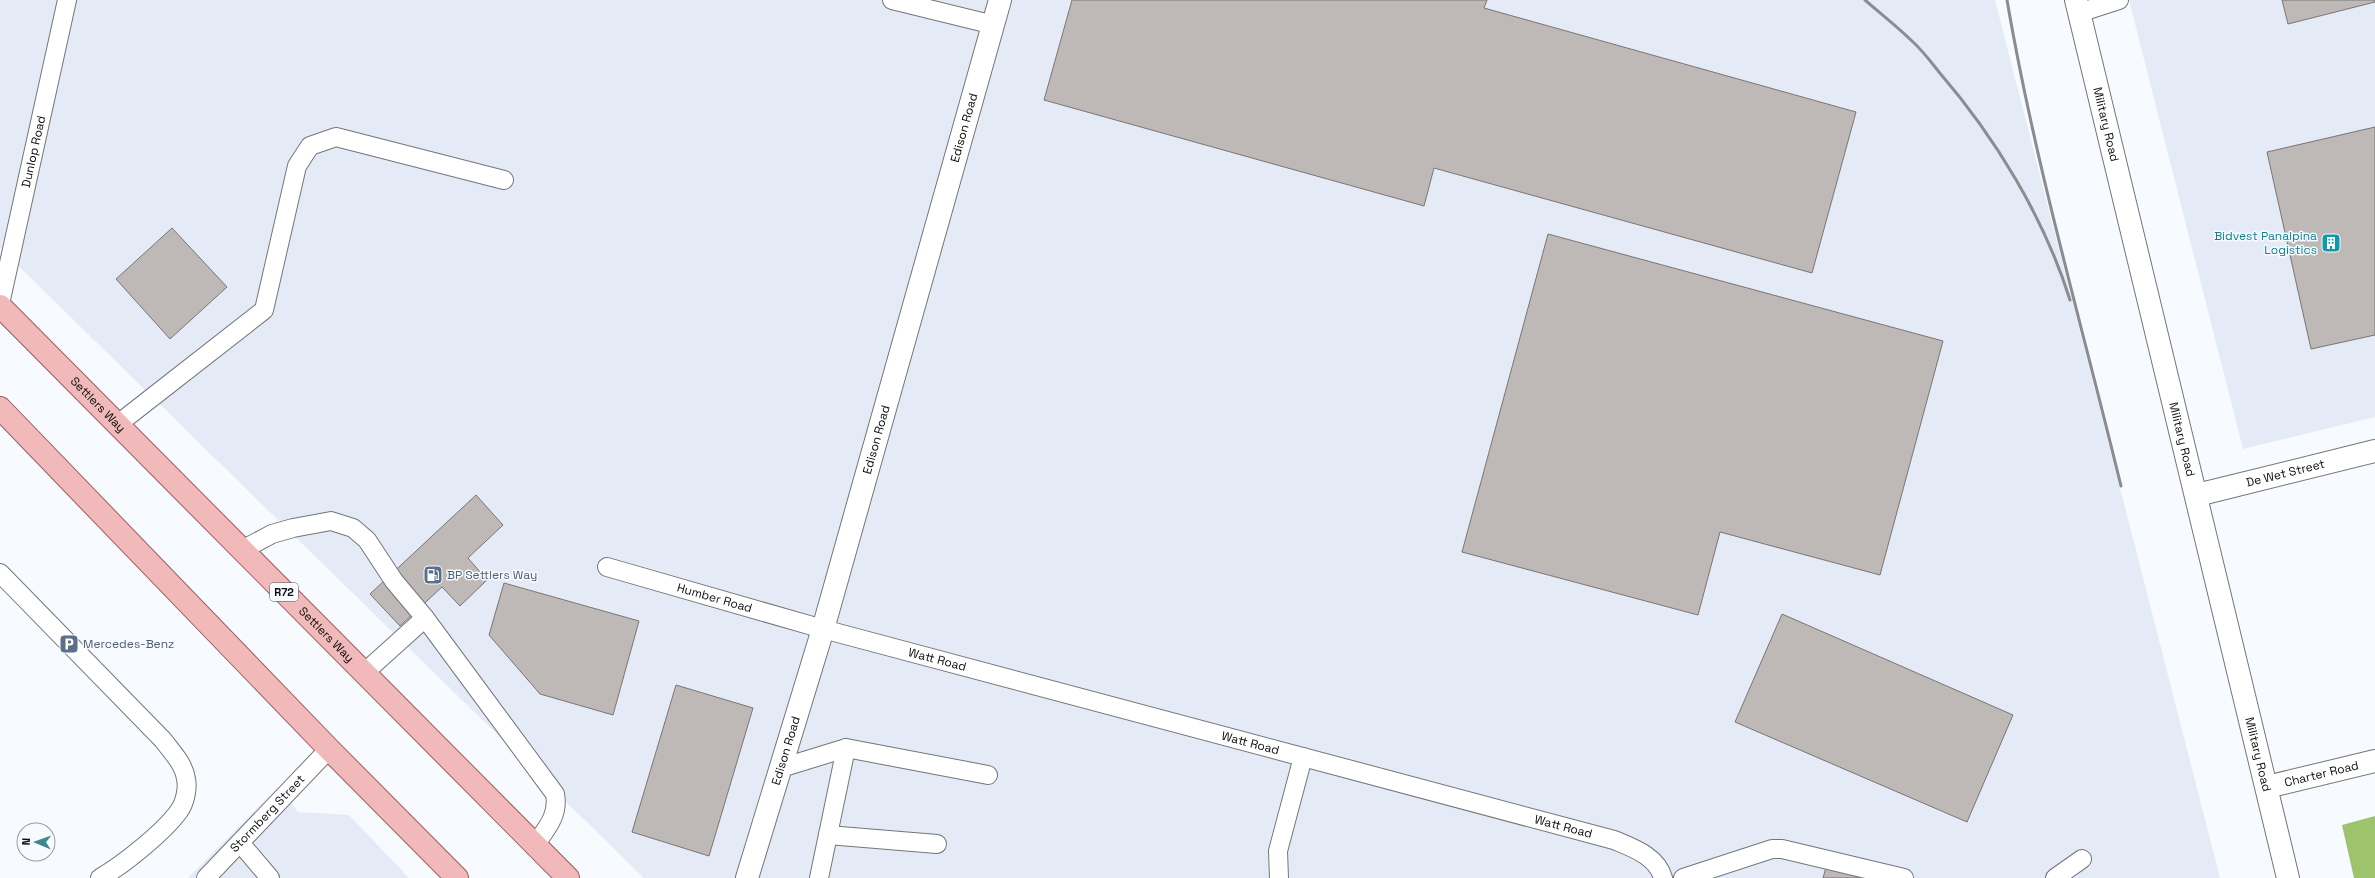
<svg xmlns="http://www.w3.org/2000/svg" width="2375" height="878" viewBox="0 0 2375 878" font-family="'Space Grotesk',sans-serif">
  <rect width="100%" height="100%" fill="#f7faff"/>
  <!-- built -->
  <g fill="#e5ebf6">
    <path d="M0,0H1995L2220,878H644L0,248Z"/>
    <path d="M2129,0H2375V417L2243,449Z"/>
    <path d="M278,787L298,812L349,815L409,878H188Z"/>
  </g>
  <!-- forest -->
  <path fill="#9dc36d" d="M2375,816V878H2354L2342,825Z"/>
  <!-- building -->
  <g fill="#beb8b7" stroke="#7a7574">
    <path d="M1072,0H1487L1484,8L1856,112L1812,273L1434,168L1424,206L1044,100Z"/>
    <path d="M2282,0H2375V2L2288,24Z"/>
    <path d="M2375,127V335L2311,349L2267,152Z"/>
    <path d="M172,228L227,287L170,339L116,279Z"/>
    <path d="M1548,234L1943,341L1880,575L1720,532L1698,615L1462,552Z"/>
    <path d="M476,495L503,525L468,558L487,580L460,606L442,587L400,626L370,594Z"/>
    <path d="M504,583L639,621L613,715L540,694L489,635Z"/>
    <path d="M1782,614L2013,715L1967,822L1735,722Z"/>
    <path d="M676,685L753,708L709,856L632,832Z"/>
    <path d="M1826,867L1862,878H1823Z"/>
  </g>
  <g fill="none" stroke-linecap="round" stroke-linejoin="round">
    <!-- lane casing -->
    <g stroke="#737679" stroke-width="20">
      <g id="lane">
        <path d="M892,0L994,25"/>
        <path d="M2079,13L2119,0"/>
        <path id="s1" d="M0,304L67,0"/>
        <path d="M118,424L264,310L297,166L310,146L336,137L504,180"/>
        <path d="M242,550L272,534L293,528L331,521L353,528L367,540L394,581L425,618L555,794C559,815 547,828 535,845"/>
        <path id="s2" d="M607,567L823,629L1614,840C1633,848 1657,856 1663,878"/>
        <path d="M0,573L163,740C172,752 184,764 186,779C188,788 185,803 179,811C164,832 123,865 100,878"/>
        <path d="M364,673L425,618"/>
        <path d="M781,768L846,748L988,775"/>
        <path d="M828,835L937,844"/>
        <path d="M241,844L270,878"/>
        <path id="s3" d="M206,878L329,749"/>
        <path d="M819,878L846,748"/>
        <path d="M1279,878L1278,851L1303,757"/>
        <path d="M1683,878L1772,849H1782L1904,878"/>
        <path d="M2055,878L2082,859"/>
      </g>
    </g>
    <!-- street casing -->
    <g stroke="#737679" stroke-width="24">
      <g id="street">
        <path id="s4" d="M2197,495L2375,451"/>
        <path id="s5" d="M2267,787L2375,761"/>
        <path id="s6" d="M747,878L823,629L1000,0"/>
      </g>
    </g>
    <!-- secondary casing -->
    <g stroke="#737679" stroke-width="24">
      <g id="secondary">
        <path id="s7" d="M2076,0L2288,878"/>
      </g>
    </g>
    <!-- primary casing -->
    <g stroke="#9a5e5f" stroke-width="24">
      <g id="primary">
        <path id="s8" d="M0,306L568,878"/>
        <path d="M0,408L329,749L457,878"/>
      </g>
    </g>
    <!-- lane -->
    <use href="#lane" stroke="#fff" stroke-width="18"/>
    <!-- street -->
    <use href="#street" stroke="#fff" stroke-width="22"/>
    <!-- secondary -->
    <use href="#secondary" stroke="#fff" stroke-width="22"/>
    <!-- primary -->
    <use href="#primary" stroke="#f1b9b9" stroke-width="22"/>
    <!-- rail -->
    <g stroke="#8a8c8f" stroke-width="3">
      <path d="M1865,0C1881,14 1898,27 1913,42C1923,51 1931,62 1939,72C1995,137 2044,217 2070,300"/>
      <path d="M2007,0C2035,164 2082,325 2121,486"/>
    </g>
  </g>
  <!-- icons -->
  <defs>
    <g id="building-square" transform="scale(1)"><rect x="-9" y="-9" width="18" height="18" rx="4" fill="#0f9aa8" stroke="#f7faff"/><path d="M-4-6H4V6H1V3H-1V6H-4ZM-2.5-4.3h1.7v1.8h-1.7ZM.8-4.3h1.7v1.8H.8ZM-2.5-1h1.7V.8h-1.7ZM.8-1h1.7V.8H.8Z" fill="#fff"/></g>
    <g id="fuel-square" transform="scale(1)"><rect x="-9" y="-9" width="18" height="18" rx="4" fill="#5c6f8a" stroke="#f7faff"/><path d="M-5.5-6h7V0h2V4h1.3V-2.5L3-4.5l.8-.8L6-3V5H2.5V1h-1V6h-7ZM-4.2-4.7v3.2H.2V-4.7Z" fill="#fff"/></g>
    <g id="parking-square" transform="scale(1)"><rect x="-9" y="-9" width="18" height="18" rx="4" fill="#5c6f8a" stroke="#f7faff"/><path d="M-3.5-5.5H1a3.5 3.5 0 0 1 0 7H-1V5.5H-3.5ZM-1-3.4V-.6H.8a1.4 1.4 0 0 0 0-2.8Z" fill="#fff"/></g>
  </defs>
  <g fill-rule="evenodd">
    <use href="#building-square" x="2331" y="243"/>
    <use href="#fuel-square" x="433" y="575"/>
    <use href="#parking-square" x="69" y="644"/>
  </g>
  <g text-anchor="middle" dominant-baseline="central" stroke-width="3" stroke-linejoin="round" paint-order="stroke">
    <!-- shield labels -->
    <rect fill="#f7faff" stroke="#525356" stroke-width="1" x="270" y="583" width="28" height="18" rx="3"/>
    <g font-size="11" font-weight="bold" fill="#0b0c0d">
      <text x="284" y="592">R72</text>
    </g>
    <!-- street labels -->
    <g font-size="12" fill="#0b0c0d" stroke="#f7faff">
      <text stroke="none"><textPath href="#s7" startOffset="128">Military Road</textPath></text>
      <text stroke="none"><textPath href="#s6" startOffset="781">Edison Road</textPath></text>
      <text stroke="none"><textPath href="#s1" startOffset="156">Dunlop Road</textPath></text>
      <text stroke="none"><textPath href="#s8" startOffset="139">Settlers Way</textPath></text>
      <text stroke="none"><textPath href="#s7" startOffset="452">Military Road</textPath></text>
      <text stroke="none"><textPath href="#s6" startOffset="457">Edison Road</textPath></text>
      <text stroke="none"><textPath href="#s4" startOffset="91">De Wet Street</textPath></text>
      <text stroke="none"><textPath href="#s2" startOffset="112">Humber Road</textPath></text>
      <text stroke="none"><textPath href="#s8" startOffset="463">Settlers Way</textPath></text>
      <text stroke="none"><textPath href="#s2" startOffset="343">Watt Road</textPath></text>
      <text stroke="none"><textPath href="#s2" startOffset="667">Watt Road</textPath></text>
      <text stroke="none"><textPath href="#s6" startOffset="133">Edison Road</textPath></text>
      <text stroke="none"><textPath href="#s7" startOffset="776">Military Road</textPath></text>
      <text stroke="none"><textPath href="#s5" startOffset="56">Charter Road</textPath></text>
      <text stroke="none"><textPath href="#s3" startOffset="89">Stormberg Street</textPath></text>
      <text stroke="none"><textPath href="#s2" startOffset="991">Watt Road</textPath></text>
    </g>
    <!-- culture labels -->
    <g font-size="12" fill="#0d838f" stroke="#f7faff" text-anchor="end">
      <text x="2317" y="236">Bidvest Panalpina<tspan x="2317" dy="14">Logistics</tspan></text>
    </g>
    <!-- service labels -->
    <g font-size="12" fill="#4e5e75" stroke="#f7faff" text-anchor="start">
      <text x="447" y="575">BP Settlers Way</text>
      <text x="83" y="644">Mercedes-Benz</text>
    </g>
  </g>
  <!-- north arrow -->
  <g transform="translate(36 842) rotate(272)"><circle r="19" fill="#f7faff" stroke="#999b9e"/>
  <path d="M0-3L7 15L0 10L-7 15Z" fill="#3f878e"/>
  <text y="-6" font-size="11" font-weight="bold" text-anchor="middle" fill="#0b0c0d">N</text>
  </g>
</svg>
